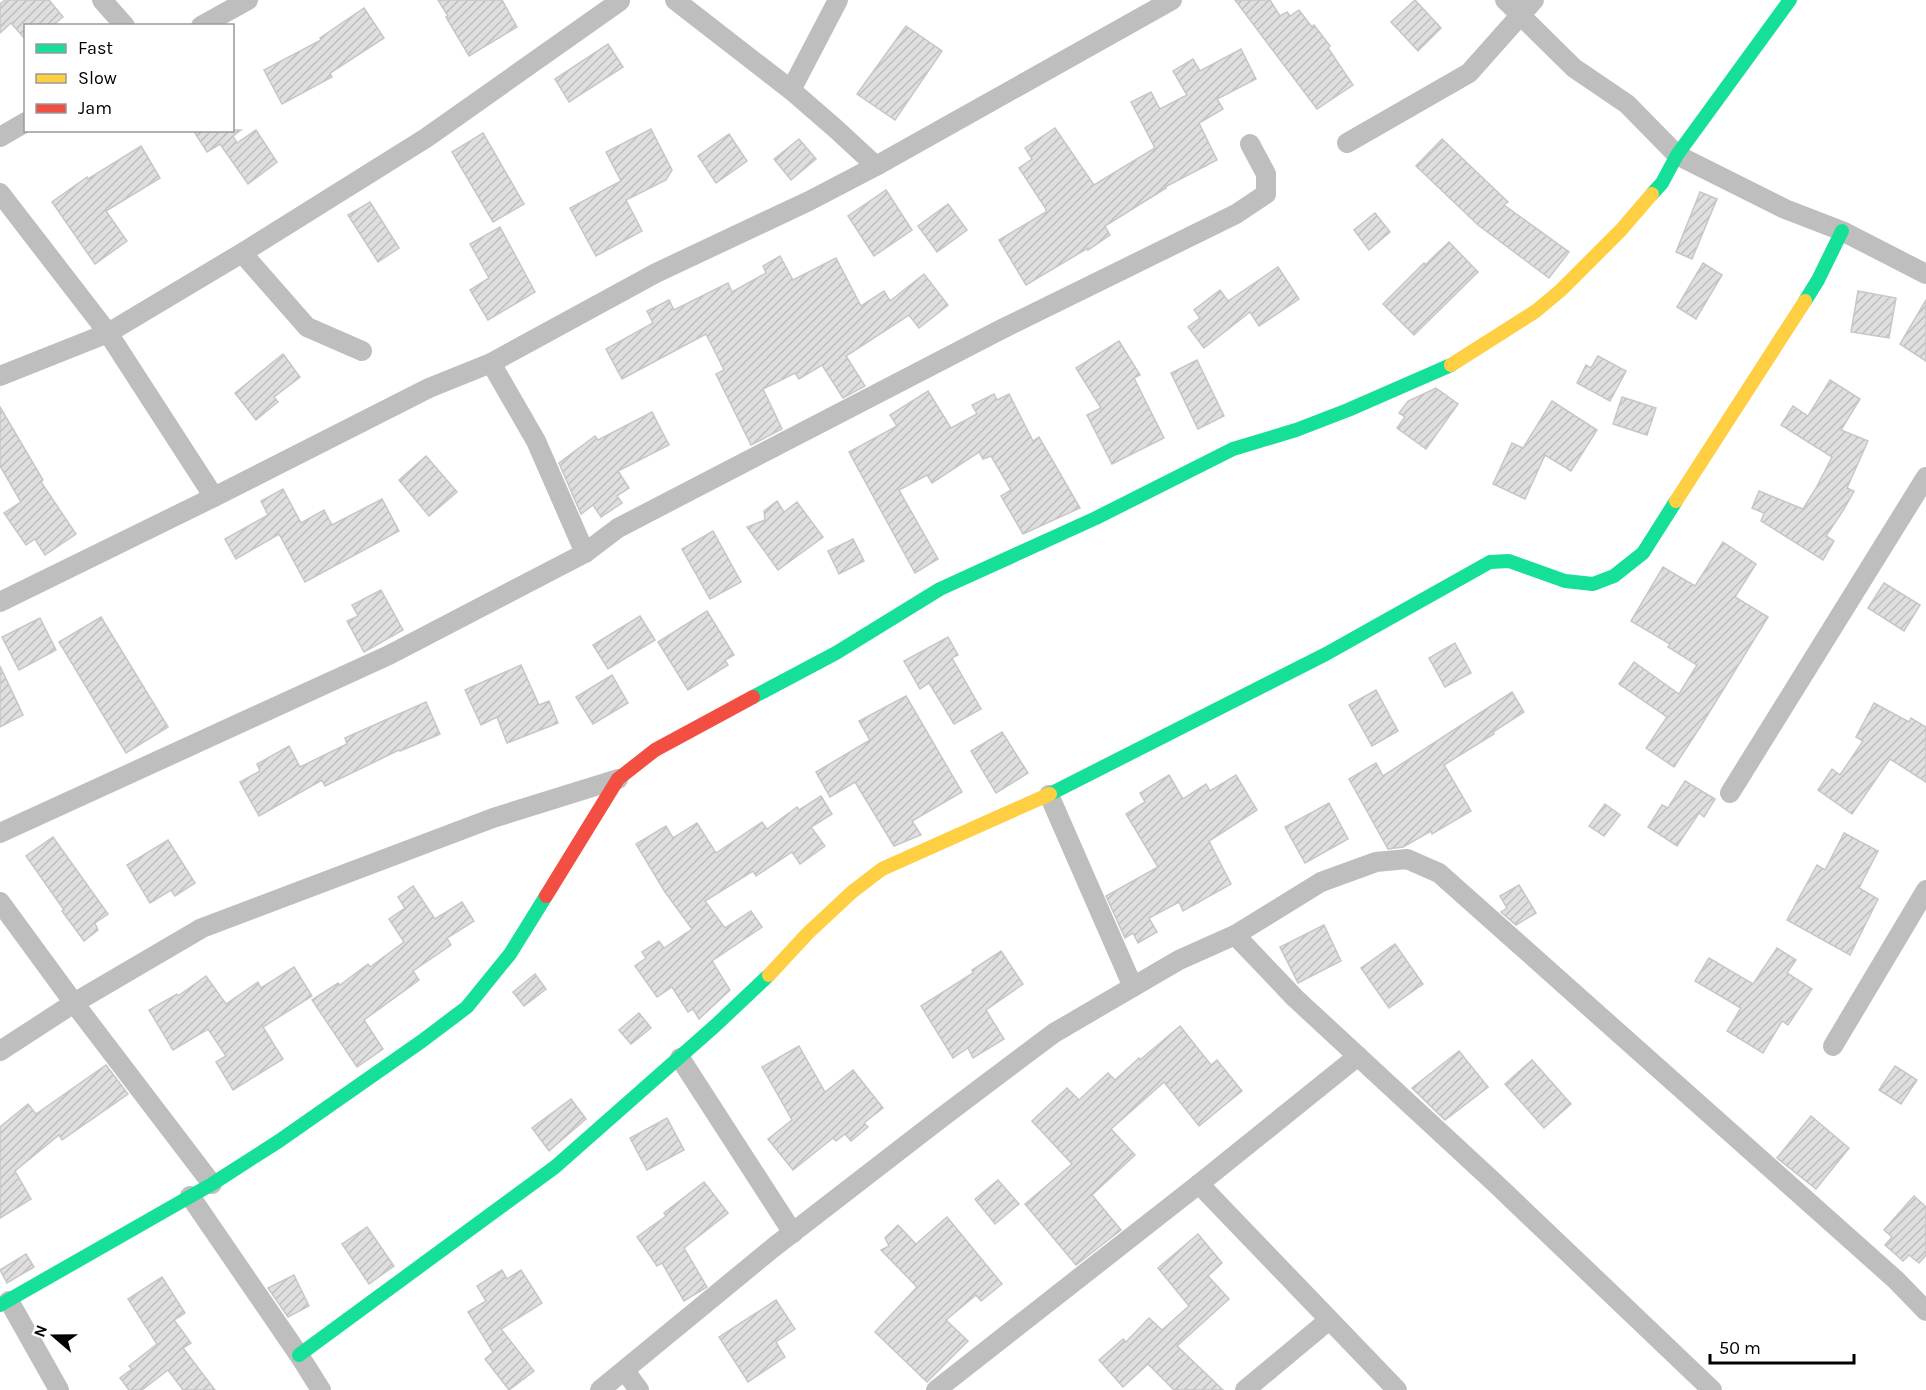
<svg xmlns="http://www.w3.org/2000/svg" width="1926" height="1390" viewBox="0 0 1926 1390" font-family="Karla,sans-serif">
  <defs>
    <pattern id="building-hatch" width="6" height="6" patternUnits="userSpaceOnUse" patternTransform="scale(1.5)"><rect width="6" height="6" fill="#dfdfdf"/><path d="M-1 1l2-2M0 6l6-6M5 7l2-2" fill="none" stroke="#bebebe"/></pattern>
  </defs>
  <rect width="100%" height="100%" fill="#fff"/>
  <!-- building -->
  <g fill="url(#building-hatch)" stroke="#c7c7c7" stroke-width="1.5">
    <path d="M5,0H49L63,17L52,26H26V40L11,23L0,33V4Z"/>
    <path d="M438,0H502L517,27L469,56L446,17L448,16Z"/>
    <path d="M1235,0H1270L1280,16L1287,12L1290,16L1299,10L1312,27L1314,25L1330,46L1328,48L1353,85L1317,109Z"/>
    <path d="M1415,0L1441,28L1418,51L1391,22Z"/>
    <path d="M364,8L384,38L330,73L332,77L282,104L264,70L321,40L320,38Z"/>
    <path d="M906,26L942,51L895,120L857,94Z"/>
    <path d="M608,44L623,67L569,102L555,79Z"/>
    <path d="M1241,49L1256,79L1217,99L1223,109L1199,123L1217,160L1165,187L1166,188L1105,226L1110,235L1088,250V248L1026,285L999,240L1046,212V209L1019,168L1032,159L1025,148L1055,128L1094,185L1155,148L1131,102L1151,92L1160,109L1187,95L1173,71L1193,59L1200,71Z"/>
    <path d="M651,129L672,170L666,180L626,200L642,231L596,256L570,208L621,181L606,152Z"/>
    <path d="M193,130H241L233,136L237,143L256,130L277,162L248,184L220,144L207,152Z"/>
    <path d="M483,133L524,204L493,222L452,152Z"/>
    <path d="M729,134L747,161L716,183L698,156Z"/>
    <path d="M799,139L816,159L791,180L774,159Z"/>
    <path d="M1442,139L1508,202L1504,205L1569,252L1549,278L1478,225L1416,166Z"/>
    <path d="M141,146L160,178L106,211L127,241L95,264L52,202L87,177L88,179Z"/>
    <path d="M886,190L912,230L874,256L848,216Z"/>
    <path d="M1700,192L1717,199L1692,259L1676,252Z"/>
    <path d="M370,202L399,248L378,262L348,215Z"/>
    <path d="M948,204L967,230L937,252L918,226Z"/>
    <path d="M1375,213L1390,232L1369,250L1354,230Z"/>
    <path d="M500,227L535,292L488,320L470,290L489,278L470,244Z"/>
    <path d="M1449,242L1478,272L1414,335L1383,304L1424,263L1425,265Z"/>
    <path d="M780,256L793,280L836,258L861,306L884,291L890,301L924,274L948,305L919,328L909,315L846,356L865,386L843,398L822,365L799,379L795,373L763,389L782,429L751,445L716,374L724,370L706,334L622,379L606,349L653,323L647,311L669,300L674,310L728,283L732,292L766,273L763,266Z"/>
    <path d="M1703,263L1722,275L1696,319L1677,307Z"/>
    <path d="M1278,267L1299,299L1259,326L1250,312L1204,348L1188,327L1200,318L1194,310L1220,290L1228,301Z"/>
    <path d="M1858,291L1896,298L1889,338L1851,332Z"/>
    <path d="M1926,300V361L1900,344Z"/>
    <path d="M1119,341L1140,375L1134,378L1164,438L1112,464L1087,415L1101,408L1076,368Z"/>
    <path d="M283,354L300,377L274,397L278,402L256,420L235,393Z"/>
    <path d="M1598,356L1626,371L1610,401L1577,383L1586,365L1591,368Z"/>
    <path d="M1197,360L1224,416L1198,429L1171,373Z"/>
    <path d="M1830,380L1860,399L1841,430L1868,441L1847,488L1854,491L1844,509L1826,536L1834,541L1823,560L1761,521L1764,513L1752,508L1759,491L1803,509L1816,488L1832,457L1781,425L1793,406L1808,416Z"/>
    <path d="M1436,388L1458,404L1426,449L1397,428L1405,417L1399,413L1408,401Z"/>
    <path d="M928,391L951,428L977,414L972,405L994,394L997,400L1009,394L1033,441L1039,437L1080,508L1023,534L1001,496L1011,490L991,456L983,459L979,452L932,483L927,475L899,490L938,559L915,573L849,452L897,426L890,415Z"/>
    <path d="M1622,397L1656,408L1647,435L1613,424Z"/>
    <path d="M1552,401L1597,430L1571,471L1545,455L1525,499L1493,484L1512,443L1523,448Z"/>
    <path d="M0,407L43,480L41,482L76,534L45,555L35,539L26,545L4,513L21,502L0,466Z"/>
    <path d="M652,412L669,445L618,471L629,488L617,496L622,503L601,517L593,505L581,514L559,463L595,436L598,440Z"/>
    <path d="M426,456L457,492L429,516L399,480Z"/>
    <path d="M283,489L301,523L324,510L332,525L382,499L399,531L305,582L279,534L236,559L225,539L268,515L261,501Z"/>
    <path d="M777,501L784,512L797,502L823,537L778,570L747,527L765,520L764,511Z"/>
    <path d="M713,531L741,582L710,599L682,549Z"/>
    <path d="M853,539L864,561L839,574L828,551Z"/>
    <path d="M1723,542L1756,564L1735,597L1768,617L1702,724L1674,767L1646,748L1667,717L1619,684L1634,662L1679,694L1697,665L1668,647L1670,644L1631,621L1663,567L1695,586Z"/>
    <path d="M1884,583L1920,605L1904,631L1868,608Z"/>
    <path d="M381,590L403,630L364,652L347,621L358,616L352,605Z"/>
    <path d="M707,611L734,655L725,660L728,665L688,690L658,642Z"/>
    <path d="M640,616L655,640L608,669L593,645Z"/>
    <path d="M101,617L168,727L126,753L59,642Z"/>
    <path d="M40,618L56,650L19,670L2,637Z"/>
    <path d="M948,637L958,655L952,658L981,709L954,724L929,683L920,689L904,661Z"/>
    <path d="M1455,643L1471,673L1445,687L1429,658Z"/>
    <path d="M521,665L539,705L549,701L558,723L507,743L497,717L481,725L465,690Z"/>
    <path d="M0,666L23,715L0,727Z"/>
    <path d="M612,675L628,703L593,724L576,697Z"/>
    <path d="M1376,690L1398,731L1372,746L1349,705Z"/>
    <path d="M1512,692L1524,712L1493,732L1494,734L1444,765L1471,811L1432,834L1431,831L1403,847L1388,849L1349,779L1376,763L1383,776Z"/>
    <path d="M906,696L962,792L912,821L921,835L894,846L855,782L830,797L816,772L870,740L859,721Z"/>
    <path d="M426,702L440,734L400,751L399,750L325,786L322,780L259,816L240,782L260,771L257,764L289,746L300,767L347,744L345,738Z"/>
    <path d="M1874,703L1909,722L1911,718L1926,727V782L1890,759L1852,814L1818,790L1832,769L1840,775L1863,741L1856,737Z"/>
    <path d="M1002,732L1028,773L996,793L971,751Z"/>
    <path d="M1169,775L1183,799L1206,784L1210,791L1236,775L1257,810L1209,841L1231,884L1183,911L1179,902L1149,918L1157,932L1138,943L1133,933L1125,938L1106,896L1158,867L1126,814L1145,802L1140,793Z"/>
    <path d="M1685,781L1715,799L1704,817L1699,813L1677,846L1648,827L1662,805L1668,808Z"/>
    <path d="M821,796L832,814L811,827L825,846L800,864L792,852L756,876L753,871L705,901L725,928L751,911L762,927L712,961L730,990L699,1019L693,1009L688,1012L672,987L657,997L635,966L646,958L642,952L659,941L664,948L692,929L665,892L636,844L666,826L673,838L697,823L716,853L762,822L767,829L797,807L799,810Z"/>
    <path d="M1329,803L1348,839L1305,863L1285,827Z"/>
    <path d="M1605,804L1620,815L1604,836L1589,826Z"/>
    <path d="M1844,833L1878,851L1859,888L1878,899L1850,955L1787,920L1817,865L1825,870Z"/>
    <path d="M53,837L108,914L95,923L98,930L84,941L62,911L64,910L26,856Z"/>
    <path d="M168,840L195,883L175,896L171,890L150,903L127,865Z"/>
    <path d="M1519,885L1536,913L1516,925L1501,912L1507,908L1500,896Z"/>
    <path d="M413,886L435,919L462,902L474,921L447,938L451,945L413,971L419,980L364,1020L383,1049L357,1067L312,1000L338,983L340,985L368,964L370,967L404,942L389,919L405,908L398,897Z"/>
    <path d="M1324,925L1341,961L1298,983L1280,947Z"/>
    <path d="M1395,944L1423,984L1389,1008L1361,968Z"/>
    <path d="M1777,948L1796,960L1787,973L1812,989L1788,1025L1782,1021L1763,1053L1727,1031L1741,1008L1695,981L1709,958L1753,984Z"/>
    <path d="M1001,951L1023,984L986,1010L1004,1039L973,1058L968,1048L953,1058L921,1006L973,973L972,970Z"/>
    <path d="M294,967L312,996L263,1027L283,1059L233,1090L216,1062L226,1056L208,1029L173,1050L149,1010L177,994L178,996L206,976L226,1004L258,982L261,988Z"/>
    <path d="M535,974L546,989L524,1006L513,992Z"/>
    <path d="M639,1013L651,1028L631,1044L619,1030Z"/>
    <path d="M1180,1026L1211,1065L1217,1060L1242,1091L1199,1126L1164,1082L1111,1129L1135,1155L1092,1195L1121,1230L1076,1265L1025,1204L1072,1164L1032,1121L1067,1088L1079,1100L1108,1073L1115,1080L1139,1058L1140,1060Z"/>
    <path d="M799,1046L825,1092L853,1070L883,1108L864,1123L868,1127L851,1141L845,1134L836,1141L833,1138L793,1170L768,1139L792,1120L762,1067Z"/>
    <path d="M1459,1051L1488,1087L1445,1120L1412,1088Z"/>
    <path d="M1532,1060L1571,1104L1544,1128L1505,1084Z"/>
    <path d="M106,1065L128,1094L62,1140L59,1135L15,1171L31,1199L0,1218V1127L28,1104L36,1114Z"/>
    <path d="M1895,1066L1917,1080L1901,1104L1879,1090Z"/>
    <path d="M571,1099L586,1119L549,1151L532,1128Z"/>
    <path d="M1811,1116L1849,1148L1816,1189L1777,1158Z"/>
    <path d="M667,1118L684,1150L647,1170L630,1138Z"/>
    <path d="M998,1180L1019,1204L995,1224L975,1199Z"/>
    <path d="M704,1182L728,1213L684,1248L707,1287L684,1301L662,1263L657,1266L637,1237L666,1216L664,1213Z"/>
    <path d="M1914,1196L1926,1207V1255L1919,1263L1909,1255L1903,1261L1885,1245L1892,1237L1884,1230Z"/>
    <path d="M947,1217L1002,1284L981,1301L976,1295L946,1320L968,1341L927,1382L875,1332L917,1287L881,1250L889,1246L885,1238L898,1225L916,1244Z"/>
    <path d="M367,1227L394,1266L369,1284L342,1244Z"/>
    <path d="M1198,1234L1222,1263L1208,1276L1229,1299L1177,1346L1223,1390H1174L1148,1364L1123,1387L1099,1360L1123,1339L1126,1342L1149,1318L1162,1330L1189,1306L1158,1268Z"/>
    <path d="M26,1254L34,1267L7,1283L0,1270Z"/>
    <path d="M502,1270L507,1279L521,1270L542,1303L501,1329L534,1371L509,1390L485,1359L493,1352L468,1312L486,1301L477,1286Z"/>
    <path d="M294,1275L309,1306L288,1317L268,1288Z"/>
    <path d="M162,1277L185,1313L174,1320L191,1343L183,1348L215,1390H183L168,1370L142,1390H129L120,1378L132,1369L129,1366L157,1344L128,1299Z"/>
    <path d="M776,1300L795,1329L776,1342L785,1357L748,1382L719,1337Z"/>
  </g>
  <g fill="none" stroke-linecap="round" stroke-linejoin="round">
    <!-- street -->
    <g stroke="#bebebe" stroke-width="20">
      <path d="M102,0L125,26"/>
      <path d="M675,0L791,90L836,129L876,166"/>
      <path d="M1505,0L1574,68L1627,104L1677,155L1785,209L1842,231L1926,274"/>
      <path d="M201,26L248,0"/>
      <path d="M791,90L838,0"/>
      <path d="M0,137L26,122"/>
      <path d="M1347,143L1469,73L1534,0"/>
      <path d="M0,193L108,333L214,497"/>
      <path d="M242,253L307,327L362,351"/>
      <path d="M491,363L536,441L585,553"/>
      <path d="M0,376L108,333L242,253L426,138L620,1"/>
      <path d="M0,602L214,497L429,388L491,363L656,273L809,201L876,166L1172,0"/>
      <path d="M1730,793L1926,477"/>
      <path d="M1049,795L1133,987"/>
      <path d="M0,833L389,655L585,553L618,528L1000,330L1236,214L1266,194V174L1250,144"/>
      <path d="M0,902L74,1003L212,1184"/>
      <path d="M1235,935L1295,998L1496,1184L1712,1390"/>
      <path d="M1833,1046L1926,890"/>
      <path d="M0,1051L74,1003L202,928L493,818L618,779"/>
      <path d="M680,1058L793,1233"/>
      <path d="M1199,1184L1397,1390"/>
      <path d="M190,1196L299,1355L321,1390"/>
      <path d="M9,1301L59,1390"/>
      <path d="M625,1371L639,1390"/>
      <path d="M600,1390L774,1247L941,1118L1054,1033L1179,960L1235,935L1321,882L1376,862L1407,859L1439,873L1896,1280L1926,1311"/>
      <path d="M936,1390L1199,1184L1358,1056"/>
      <path d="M1245,1390L1329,1320"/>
    </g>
    <!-- fast -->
    <g stroke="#16e098" stroke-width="14">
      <path d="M1652,194L1662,183L1677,155L1790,0"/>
      <path d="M1805,301L1818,280L1842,231"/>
      <path d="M753,697L836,653L940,589L1096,518L1233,449L1296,430L1348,410L1451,365"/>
      <path d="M1050,794L1326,654L1490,562L1509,561L1565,581L1593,584L1614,576L1643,553L1676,501"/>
      <path d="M0,1305L212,1184L279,1141L422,1041L467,1007L510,954L546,896"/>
      <path d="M299,1355L555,1167L716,1025L769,975"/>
    </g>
    <!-- slow -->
    <g stroke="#ffcf43" stroke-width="14">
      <path d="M1451,365L1536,311L1561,290L1621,230L1652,194"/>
      <path d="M1676,501L1805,301"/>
      <path d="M769,975L808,933L852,892L882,869L1050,794"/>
    </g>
    <!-- jam -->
    <path stroke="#f24e42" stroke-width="14" d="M546,896L618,779L655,750L753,697"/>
  </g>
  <!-- legend -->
  <rect x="24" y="24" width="210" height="108" fill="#ffffff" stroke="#999999" stroke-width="1.5"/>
  <rect x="36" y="44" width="30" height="9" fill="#16e098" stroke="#999999" stroke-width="1.5"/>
  <text x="78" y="54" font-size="18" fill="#000000">Fast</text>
  <rect x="36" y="74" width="30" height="9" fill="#ffcf43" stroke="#999999" stroke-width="1.5"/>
  <text x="78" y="84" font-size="18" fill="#000000">Slow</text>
  <rect x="36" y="104" width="30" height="9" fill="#f24e42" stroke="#999999" stroke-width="1.5"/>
  <text x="78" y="114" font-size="18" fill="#000000">Jam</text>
  <!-- north arrow -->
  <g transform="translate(54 1336) rotate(290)" stroke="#ffffff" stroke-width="4.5" paint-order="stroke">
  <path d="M0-4.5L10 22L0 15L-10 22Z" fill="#000000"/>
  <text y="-9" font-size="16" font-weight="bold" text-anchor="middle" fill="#000000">N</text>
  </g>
  <!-- scale -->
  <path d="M1710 1354v9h144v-9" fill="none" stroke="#000000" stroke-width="3"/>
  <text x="1719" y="1354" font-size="18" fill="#000000" stroke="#ffffff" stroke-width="4.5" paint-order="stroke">50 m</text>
</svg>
